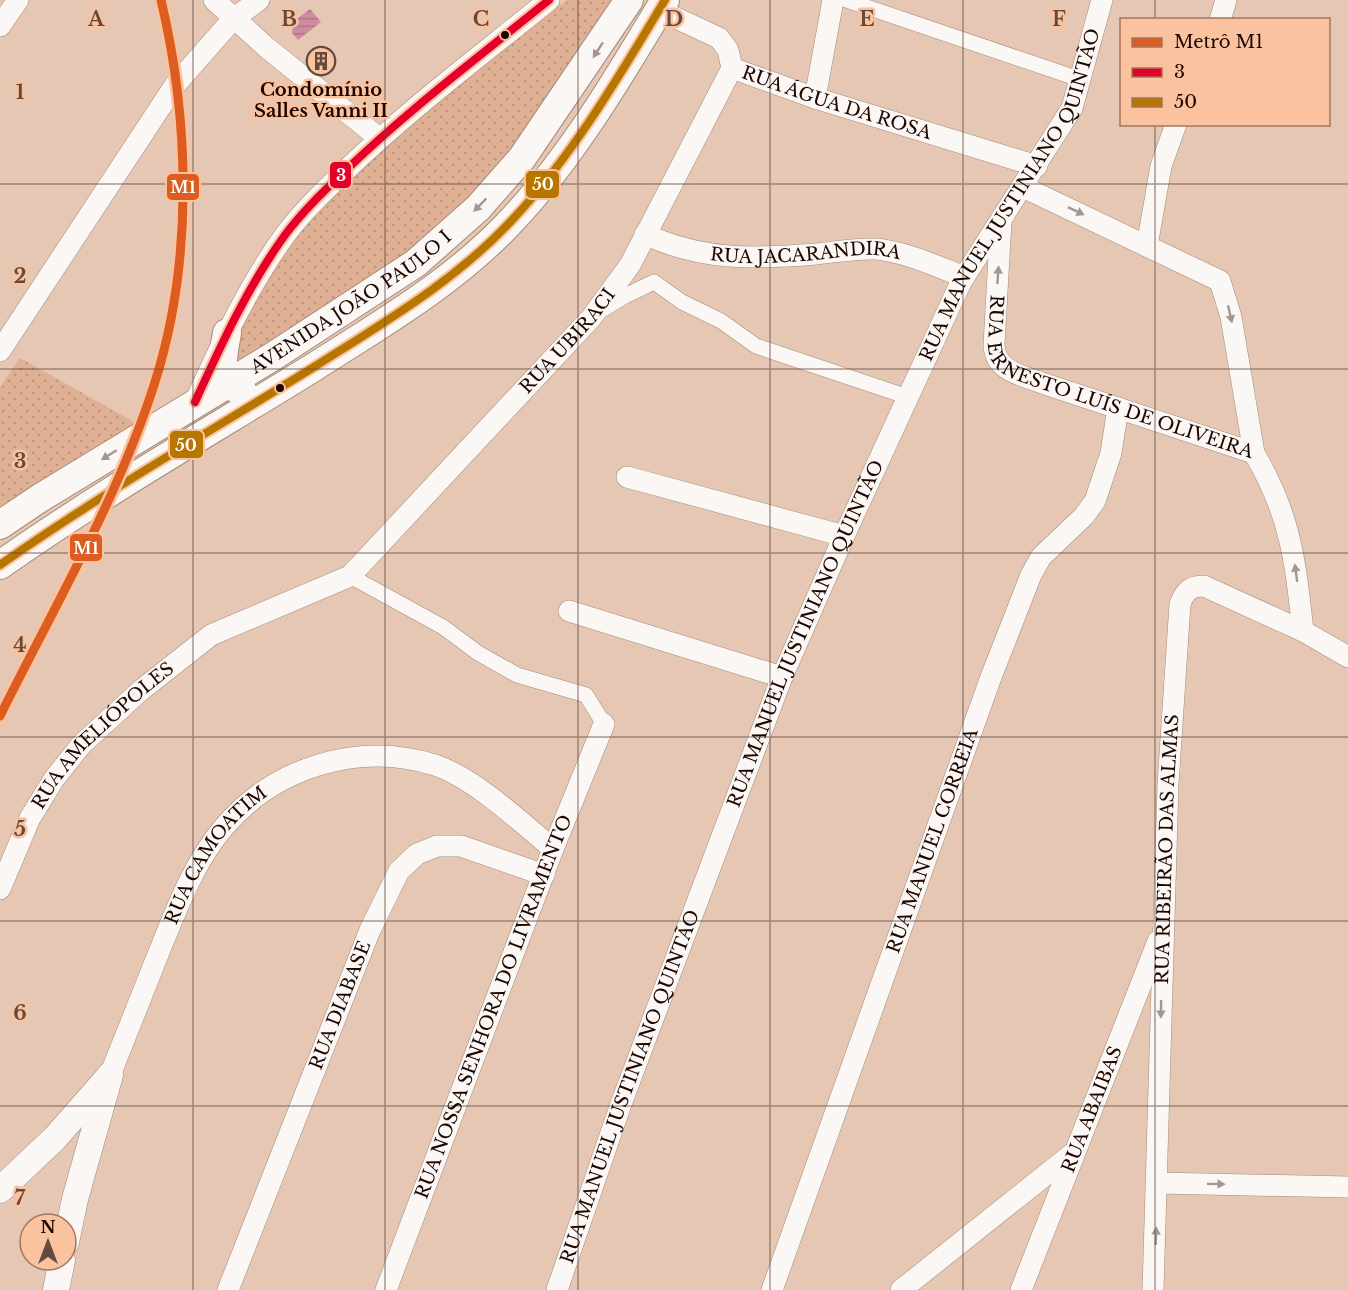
<svg xmlns="http://www.w3.org/2000/svg" width="1348" height="1290" viewBox="0 0 1348 1290" font-family="'Libre Baskerville',serif">
  <defs>
    <pattern id="park-dots" width="8" height="8" patternUnits="userSpaceOnUse" patternTransform="scale(1.5)"><rect width="8" height="8" fill="#dfb093"/><path d="M2 2h.1M6 6h.1" fill="none" stroke="#bf967d" stroke-width="1.8" stroke-linecap="round"/></pattern>
    <pattern id="water-rules" width="6" height="5" patternUnits="userSpaceOnUse" patternTransform="scale(1.5)"><rect width="6" height="5" fill="#cf8b9f"/><path d="M0 2.5h6" fill="none" stroke="#b17687"/></pattern>
  </defs>
  <rect width="100%" height="100%" fill="#e5c7b4"/>
  <!-- park -->
  <g fill="url(#park-dots)">
    <path d="M567,0H624L508,159L409,258L235,371L236,324L291,236L398,130Z"/>
    <path d="M20,358L136,423L0,508V387Z"/>
  </g>
  <!-- water -->
  <path fill="url(#water-rules)" d="M310,9L321,22L298,40L292,33L294,21Z"/>
  <g fill="none" stroke-linecap="round" stroke-linejoin="round">
    <!-- pedestrian casing -->
    <g stroke="#a48b7a" stroke-width="16">
      <g id="pedestrian">
        <path d="M846,0L1082,80"/>
        <path d="M600,311L625,296L654,282L682,302L721,321L756,346L908,397"/>
        <path d="M350,576L443,627L478,653L517,675L586,695L604,724"/>
      </g>
    </g>
    <!-- minor casing -->
    <g stroke="#a48b7a" stroke-width="22">
      <g id="minor">
        <path d="M214,0L266,47L379,138"/>
        <path id="s1" d="M659,10L719,38L728,50L732,68L815,98L1037,166"/>
        <path d="M1220,20L1226,0"/>
        <path d="M0,26L18,0"/>
        <path d="M815,98L833,0"/>
        <path d="M1023,187L1220,281L1231,317L1254,453"/>
        <path id="s2" d="M1001,221L994,345C995,371 1021,375 1042,383L1254,453C1291,516 1295,560 1303,631"/>
        <path id="s3" d="M645,234C701,261 756,259 816,254C836,252 856,248 876,249C906,252 936,266 964,277"/>
        <path d="M1147,246L1161,166L1176,124"/>
        <path d="M0,351L175,85L233,19L259,0"/>
        <path d="M195,402C221,345 248,286 285,235C303,211 323,192 344,172C408,110 480,56 549,0"/>
        <path d="M627,477L844,536"/>
        <path d="M569,611L782,677"/>
        <path id="s4" d="M0,889L30,818L54,779L81,745L140,691L211,635L350,576L591,318L630,265L732,68"/>
        <path id="s5" d="M110,1075C126,1034 143,993 159,952C176,910 194,862 224,827C275,767 359,741 435,765C474,778 521,822 553,849"/>
        <path d="M1158,1183L1348,1187"/>
        <path id="s6" d="M228,1290L370,930L399,871L417,854L437,846H461L544,875"/>
        <path id="s7" d="M386,1290L553,849L604,724"/>
        <path id="s8" d="M557,1290L621,1104L782,677L844,536L961,282L1072,108L1102,0"/>
        <path id="s9" d="M772,1290L991,677L1031,575L1041,557L1084,516L1095,501L1111,453L1118,408"/>
        <path d="M901,1290L1072,1154"/>
        <path id="s10" d="M1021,1290L1158,941"/>
        <path id="s11" d="M1153,1290L1168,784L1180,604C1185,591 1190,586 1204,586L1303,631L1348,657"/>
      </g>
    </g>
    <!-- tertiary casing -->
    <g stroke="#a48b7a" stroke-width="27">
      <g id="tertiary">
        <path d="M0,1190L55,1138L106,1080"/>
        <path d="M66,1242L75,1199L110,1075"/>
        <path d="M56,1290L62,1260"/>
      </g>
    </g>
    <!-- secondary casing -->
    <g stroke="#a48b7a" stroke-width="30">
      <g id="secondary">
        <path d="M227,333C223,357 215,381 243,392"/>
        <path id="s12" d="M0,525L40,498L272,357L416,263L478,208L522,158L629,0"/>
        <path d="M0,565C101,494 209,432 314,367C383,323 457,280 513,219C573,155 620,75 665,0"/>
      </g>
    </g>
    <!-- pedestrian -->
    <use href="#pedestrian" stroke="#fbf7f4" stroke-width="15"/>
    <!-- minor -->
    <use href="#minor" stroke="#fbf7f4" stroke-width="21"/>
    <!-- tertiary -->
    <use href="#tertiary" stroke="#fbf7f4" stroke-width="26"/>
    <!-- secondary -->
    <use href="#secondary" stroke="#fbf7f4" stroke-width="28"/>
    <!-- bus-1 casing -->
    <g stroke="#fac29f" stroke-width="12">
      <path id="bus-1" d="M195,402C221,345 248,286 285,235C303,211 323,192 344,172C408,110 480,56 549,0"/>
    </g>
    <!-- bus-2 casing -->
    <g stroke="#fac29f" stroke-width="12">
      <path id="bus-2" d="M0,565C101,494 209,432 314,367C383,323 457,280 513,219C573,155 620,75 665,0"/>
    </g>
    <!-- bus-1 -->
    <use href="#bus-1" stroke="#e4002b" stroke-width="8"/>
    <!-- bus-2 -->
    <use href="#bus-2" stroke="#b67600" stroke-width="8"/>
    <!-- metro-1 casing -->
    <g stroke="#fac29f" stroke-width="14">
      <path id="metro-1" d="M0,716C54,607 118,499 155,382C193,262 190,122 161,0"/>
    </g>
    <!-- metro-1 -->
    <use href="#metro-1" stroke="#dd5c1f" stroke-width="9"/>
  </g>
  <!-- one-way arrows -->
  <defs><path id="oneway-solid" d="M-6-.8H1V-3.2L6.5 0L1 3.2V.8H-6Z" transform="scale(1.5)"/></defs>
  <g fill="#a29792">
    <use href="#oneway-solid" transform="translate(598 50) rotate(123)"/>
    <use href="#oneway-solid" transform="translate(480 205) rotate(134)"/>
    <use href="#oneway-solid" transform="translate(1076 211) rotate(26)"/>
    <use href="#oneway-solid" transform="translate(998 275) rotate(-86)"/>
    <use href="#oneway-solid" transform="translate(1230 314) rotate(77)"/>
    <use href="#oneway-solid" transform="translate(109 455) rotate(148)"/>
    <use href="#oneway-solid" transform="translate(1296 573) rotate(-98)"/>
    <use href="#oneway-solid" transform="translate(1161 1009) rotate(91)"/>
    <use href="#oneway-solid" transform="translate(1216 1184) rotate(1)"/>
    <use href="#oneway-solid" transform="translate(1156 1236) rotate(-88)"/>
  </g>
  <!-- grid -->
  <path fill="none" stroke="#634a3f" stroke-width="1.5" stroke-opacity="0.55" d="M193,0V1290M385,0V1290M578,0V1290M770,0V1290M963,0V1290M1155,0V20M1155,124V1290M0,184H1348M0,369H1348M0,553H1348M0,737H1348M0,921H1348M0,1106H1348"/>
  <!-- icons -->
  <defs>
    <g id="building-ring" transform="scale(1.5)"><circle r="9.5" fill="#fac29f" stroke="#634a3f" stroke-width="1.5"/><path d="M-4-6H4V6H1V3H-1V6H-4ZM-2.5-4.3h1.7v1.8h-1.7ZM.8-4.3h1.7v1.8H.8ZM-2.5-1h1.7V.8h-1.7ZM.8-1h1.7V.8H.8Z" fill="#634a3f"/></g>
  </defs>
  <g fill-rule="evenodd">
    <use href="#building-ring" x="321" y="61"/>
  </g>
  <!-- markers -->
  <g fill="#1d0600" stroke="#fac29f" stroke-width="2">
    <circle cx="505" cy="35" r="5"/>
    <circle cx="280" cy="388" r="5"/>
  </g>
  <g text-anchor="middle" dominant-baseline="central" stroke-width="5" stroke-linejoin="round" paint-order="stroke">
    <!-- poi labels -->
    <g font-size="18" font-weight="bold" fill="#1d0600" stroke="#fac29f">
      <text x="321" y="90">Condomínio<tspan x="321" dy="21">Salles Vanni II</tspan></text>
    </g>
    <!-- street labels -->
    <g font-size="18" fill="#1d0600" stroke="#fac29f">
      <text stroke="none"><textPath href="#s1" startOffset="210">RUA ÁGUA DA ROSA</textPath></text>
      <text stroke="none"><textPath href="#s8" startOffset="1188">RUA MANUEL JUSTINIANO QUINTÃO</textPath></text>
      <text stroke="none"><textPath href="#s3" startOffset="164">RUA JACARANDIRA</textPath></text>
      <text stroke="none"><textPath href="#s12" startOffset="416">AVENIDA JOÃO PAULO I</textPath></text>
      <text stroke="none"><textPath href="#s4" startOffset="808">RUA UBIRACI</textPath></text>
      <text stroke="none"><textPath href="#s2" startOffset="243">RUA ERNESTO LUÍS DE OLIVEIRA</textPath></text>
      <text stroke="none"><textPath href="#s8" startOffset="702">RUA MANUEL JUSTINIANO QUINTÃO</textPath></text>
      <text stroke="none"><textPath href="#s4" startOffset="188">RUA AMELIÓPOLES</textPath></text>
      <text stroke="none"><textPath href="#s9" startOffset="477">RUA MANUEL CORREIA</textPath></text>
      <text stroke="none"><textPath href="#s11" startOffset="441">RUA RIBEIRÃO DAS ALMAS</textPath></text>
      <text stroke="none"><textPath href="#s5" startOffset="246">RUA CAMOATIM</textPath></text>
      <text stroke="none"><textPath href="#s6" startOffset="306">RUA DIABASE</textPath></text>
      <text stroke="none"><textPath href="#s7" startOffset="303">RUA NOSSA SENHORA DO LIVRAMENTO</textPath></text>
      <text stroke="none"><textPath href="#s8" startOffset="216">RUA MANUEL JUSTINIANO QUINTÃO</textPath></text>
      <text stroke="none"><textPath href="#s10" startOffset="194">RUA ABAIBAS</textPath></text>
    </g>
  </g>
  <g font-size="20" text-anchor="middle" font-weight="bold" fill="#634a3f" stroke="#fac29f" stroke-width="5" stroke-linejoin="round" paint-order="stroke">
    <text x="96" y="26">A</text>
    <text x="289" y="26">B</text>
    <text x="481" y="26">C</text>
    <text x="674" y="26">D</text>
    <text x="867" y="26">E</text>
    <text x="1059" y="26">F</text>
    <text x="20" y="99">1</text>
    <text x="20" y="283">2</text>
    <text x="20" y="468">3</text>
    <text x="20" y="652">4</text>
    <text x="20" y="836">5</text>
    <text x="20" y="1020">6</text>
    <text x="20" y="1205">7</text>
  </g>
  <g stroke="#fac29f" stroke-width="2">
    <rect x="329" y="161" width="23" height="28" rx="6" fill="#e4002b"/>
    <rect x="525" y="170" width="35" height="29" rx="6" fill="#b67600"/>
    <rect x="166" y="173" width="34" height="28" rx="6" fill="#dd5c1f"/>
    <rect x="169" y="430" width="35" height="29" rx="6" fill="#b67600"/>
    <rect x="69" y="533" width="34" height="29" rx="6" fill="#dd5c1f"/>
  </g>
  <g font-size="16" text-anchor="middle" font-weight="bold" fill="#fff">
    <text x="341" y="181">3</text>
    <text x="543" y="190">50</text>
    <text x="183" y="193">M1</text>
    <text x="186" y="451">50</text>
    <text x="86" y="554">M1</text>
  </g>
  <!-- legend -->
  <rect x="1120" y="18" width="210" height="108" fill="#fac29f" stroke="#a2775f" stroke-width="1.5"/>
  <rect x="1132" y="38" width="30" height="9" fill="#dd5c1f" stroke="#a2775f" stroke-width="1.5"/>
  <text x="1174" y="48" font-size="18" fill="#1d0600">Metrô M1</text>
  <rect x="1132" y="68" width="30" height="9" fill="#e4002b" stroke="#a2775f" stroke-width="1.5"/>
  <text x="1174" y="78" font-size="18" fill="#1d0600">3</text>
  <rect x="1132" y="98" width="30" height="9" fill="#b67600" stroke="#a2775f" stroke-width="1.5"/>
  <text x="1174" y="108" font-size="18" fill="#1d0600">50</text>
  <!-- north arrow -->
  <g transform="translate(48 1242)"><circle r="28" fill="#fac29f" stroke="#a2775f" stroke-width="1.5"/>
  <path d="M0-4.5L10 22L0 15L-10 22Z" fill="#634a3f"/>
  <text y="-9" font-size="16" font-weight="bold" text-anchor="middle" fill="#1d0600">N</text>
  </g>
</svg>
